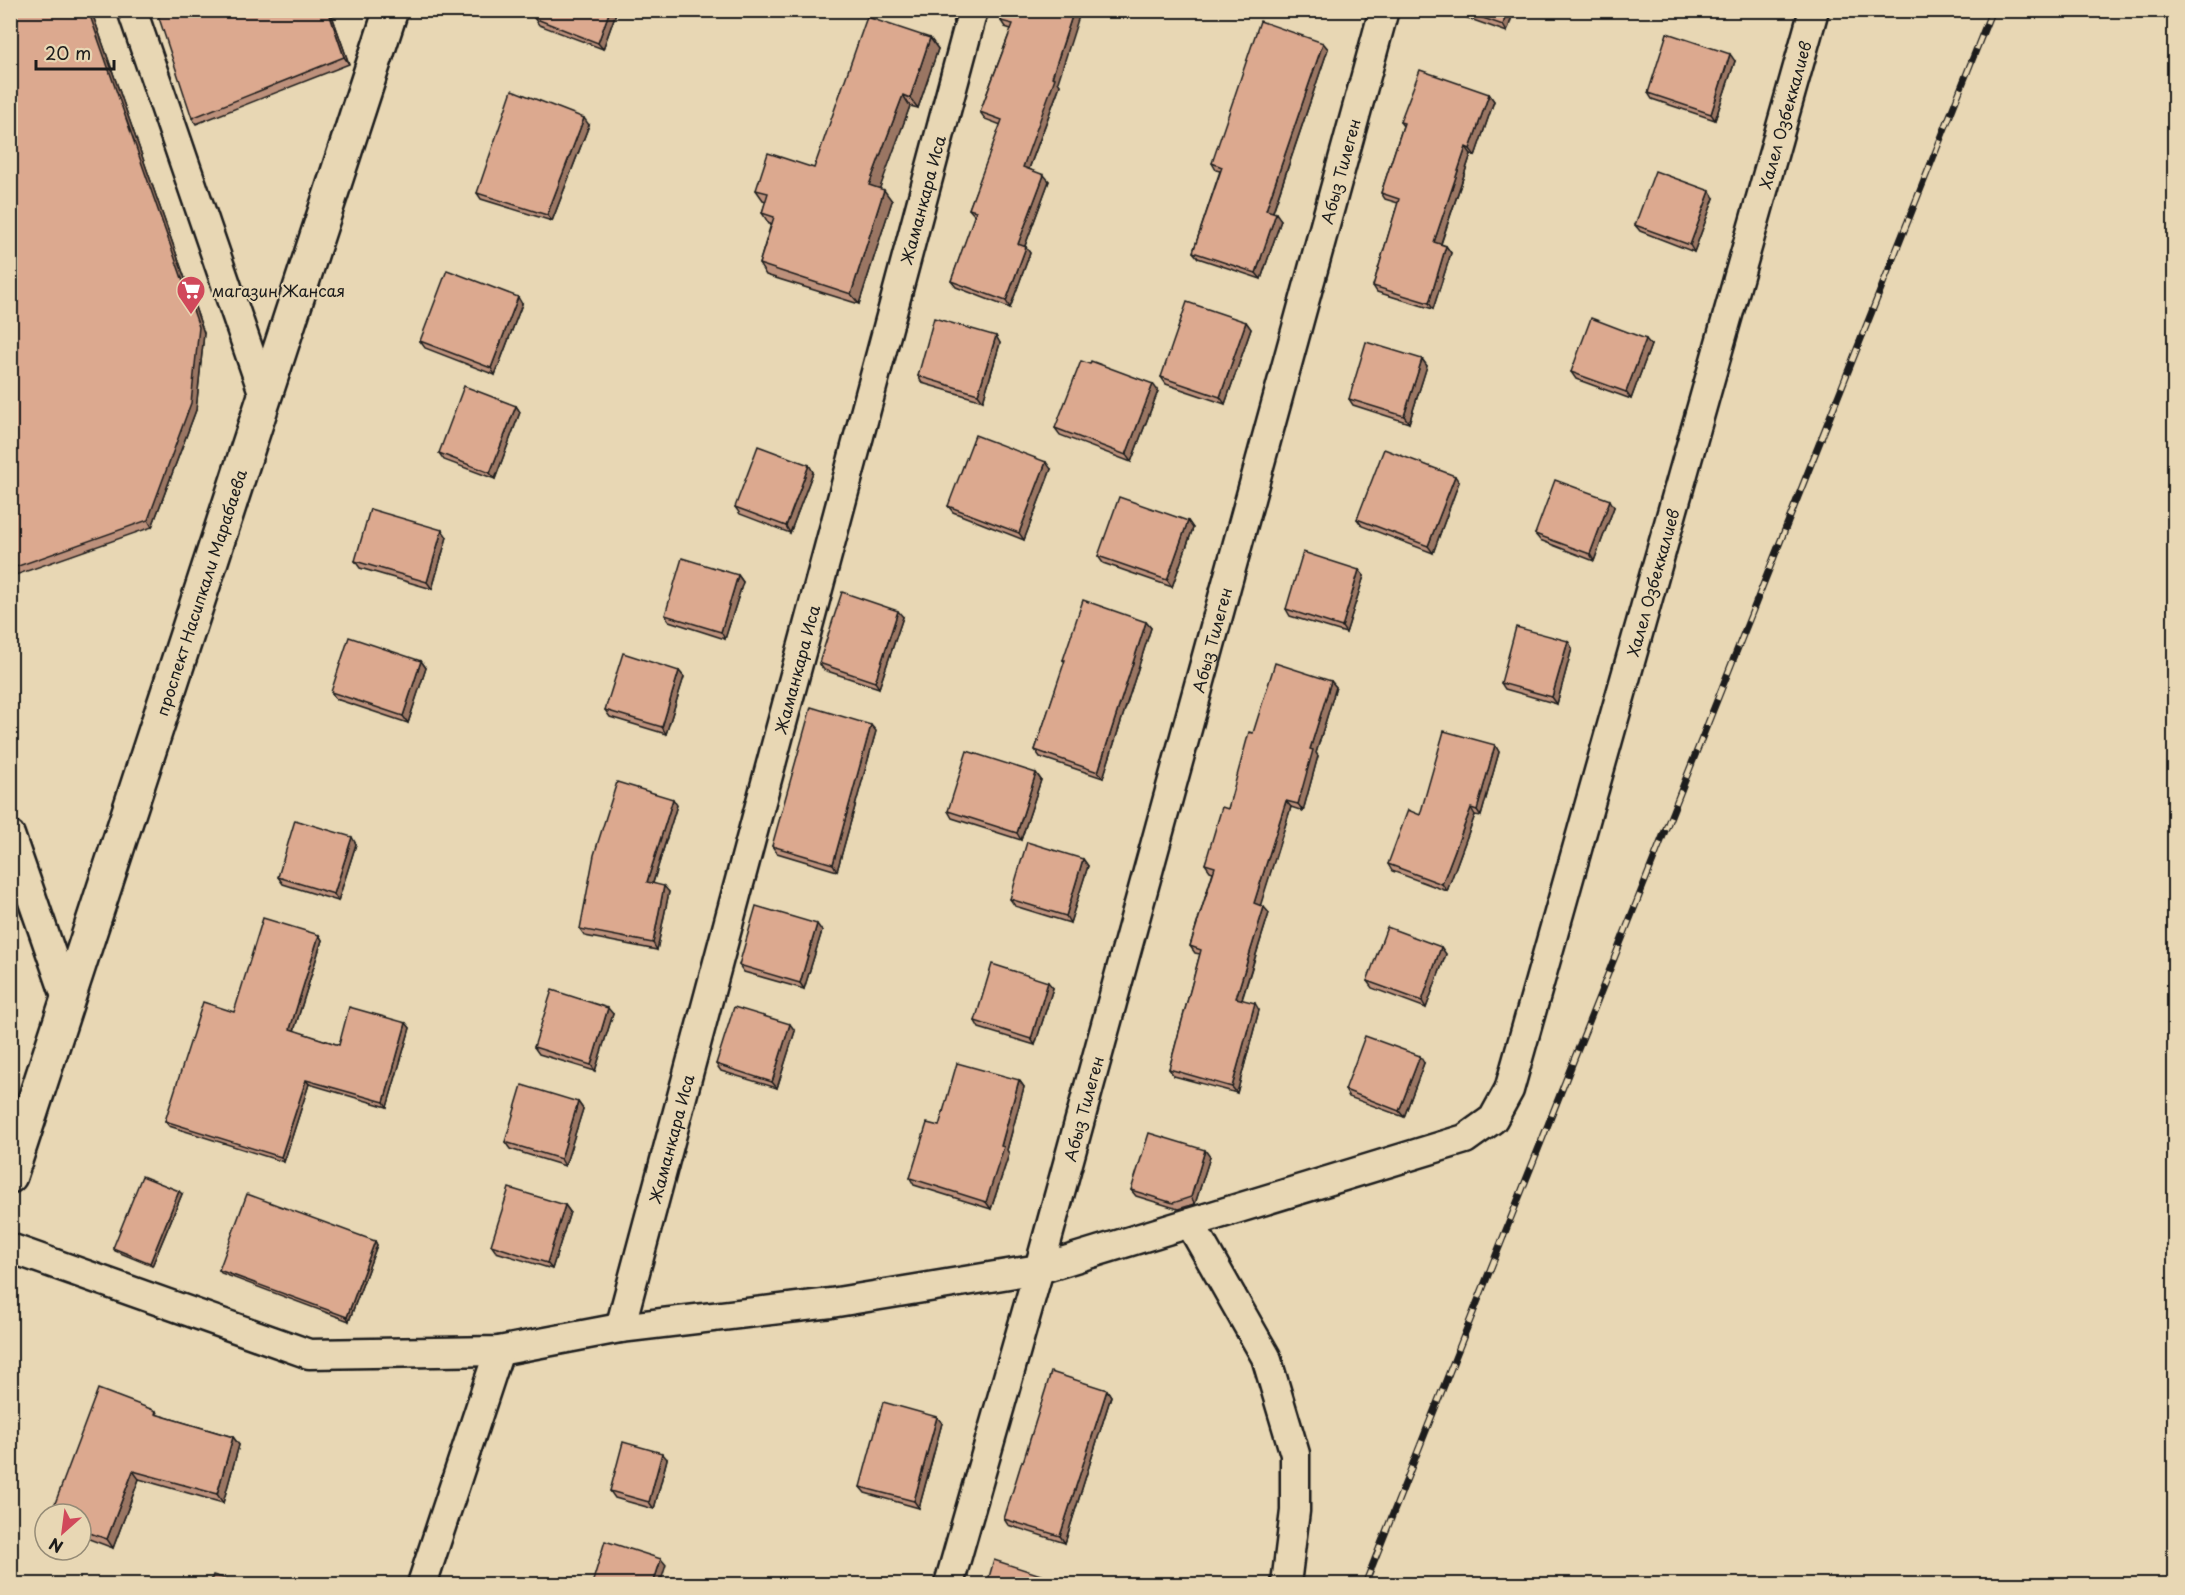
<svg xmlns="http://www.w3.org/2000/svg" width="2185" height="1595" viewBox="0 0 2185 1595" font-family="'Playpen Sans',sans-serif">
  <rect width="100%" height="100%" fill="#e8d7b4"/>
  <filter id="ink" filterUnits="userSpaceOnUse"><feTurbulence type="fractalNoise" baseFrequency=".0167" numOctaves="2"/><feDisplacementMap in="SourceGraphic" scale="12" xChannelSelector="R" yChannelSelector="G"/><feConvolveMatrix kernelMatrix="1 2 1 2 8 2 1 2 1" color-interpolation-filters="sRGB"/></filter>
  <g filter="url(#ink)">
    <g fill="none" stroke-linecap="round" stroke-linejoin="round">
      <!-- minor casing -->
      <g stroke="#1c1c1c" stroke-width="33">
        <g id="minor">
          <path d="M132,10L265,398"/>
          <path d="M10,835L68,1002"/>
          <path d="M1190,1223L1266,1357L1295,1454V1511L1286,1584"/>
          <path id="s1" d="M10,1248L309,1354L499,1351L620,1328L831,1303L1039,1269L1465,1139L1493,1119L1509,1090L1814,10"/>
          <path id="s2" d="M620,1328L973,10"/>
          <path d="M422,1584L499,1351"/>
          <path id="s3" d="M949,1584L1039,1269L1384,10"/>
        </g>
      </g>
      <!-- major casing -->
      <g stroke="#1c1c1c" stroke-width="38">
        <g id="major">
          <path id="s4" d="M10,1176L391,10"/>
        </g>
      </g>
      <!-- minor -->
      <use href="#minor" stroke="#e8d7b4" stroke-width="28"/>
      <!-- major -->
      <use href="#major" stroke="#e8d7b4" stroke-width="33"/>
      <!-- rail casing -->
      <g stroke="#1c1c1c" stroke-width="7">
        <path id="rail" d="M1365,1584L1992,10"/>
      </g>
      <!-- rail -->
      <use href="#rail" stroke="#e8d7b4" stroke-width="4.5" stroke-dasharray="14" stroke-linecap="butt"/>
    </g>
    <!-- wall -->
    <g fill="#bd917b" stroke="#1c1c1c" stroke-width="1.5">
      <path d="M10,10H91L204,333L196,410L152,527L10,577Z"/>
      <path d="M330,10L349,64L196,124L192,118Z"/>
      <path d="M537,10H617L603,49L539,25L534,18Z"/>
      <path d="M1004,10L1060,85L1029,169L1049,181L1025,246L1030,253L1010,308L956,287L951,281L975,216L969,209L1001,125L985,119L980,112L1011,29L1005,27L1001,21Z"/>
      <path d="M1445,10H1514L1507,32Z"/>
      <path d="M930,38L938,49L918,108L910,106L879,189L892,201L859,304L766,275L759,264L771,224H769L762,213L766,201L763,200L756,190L814,168Z"/>
      <path d="M1323,43L1328,49L1273,212L1281,220L1261,279L1198,258L1193,252L1220,171L1216,170L1212,163Z"/>
      <path d="M1735,61L1715,120L1652,99L1648,93Z"/>
      <path d="M1489,94L1494,101L1475,156L1471,154L1441,244L1446,246L1451,253L1433,309L1377,292L1373,286L1398,203L1385,199L1381,193L1403,126L1400,122Z"/>
      <path d="M589,125L552,221L481,199L477,193Z"/>
      <path d="M1714,198L1694,252L1640,231L1635,225Z"/>
      <path d="M522,304L495,375L425,348L420,341Z"/>
      <path d="M1246,322L1251,329L1225,404L1166,384L1161,377Z"/>
      <path d="M996,336L1000,343L983,401L922,383L918,376Z"/>
      <path d="M1651,345L1631,399L1576,379L1571,372Z"/>
      <path d="M1422,359L1427,366L1409,423L1353,405L1349,399Z"/>
      <path d="M1158,391L1131,462L1060,435L1055,428Z"/>
      <path d="M516,406L520,412L495,479L444,460L439,453Z"/>
      <path d="M809,465L813,472L790,533L740,514L735,507Z"/>
      <path d="M1051,469L1024,540L953,512L948,506Z"/>
      <path d="M1459,482L1433,553L1362,526L1357,519Z"/>
      <path d="M1614,507L1594,561L1540,540L1535,534Z"/>
      <path d="M1188,521L1193,528L1172,587L1103,563L1098,556Z"/>
      <path d="M447,537L432,589L360,568L355,561Z"/>
      <path d="M1359,570L1364,576L1346,633L1290,616L1286,609Z"/>
      <path d="M738,575L743,582L725,639L669,621L665,615Z"/>
      <path d="M903,617L879,688L824,670L819,663Z"/>
      <path d="M1146,622L1151,628L1103,778L1040,757L1035,750L1065,662L1063,660Z"/>
      <path d="M1568,641L1572,648L1557,704L1505,689L1501,683Z"/>
      <path d="M421,661L426,668L408,723L336,699L331,692Z"/>
      <path d="M679,671L684,677L666,734L610,717L605,710Z"/>
      <path d="M1331,681L1336,687L1316,753L1318,756L1303,811L1291,807L1260,905L1269,913L1242,1000L1259,1010L1237,1093L1174,1076L1169,1069L1200,954L1195,953L1190,946L1213,872L1210,871L1205,864L1228,809L1253,733Z"/>
      <path d="M876,731L837,871L777,853L772,846Z"/>
      <path d="M1495,745L1499,752L1481,816L1475,815L1447,891L1392,871L1388,864L1420,815Z"/>
      <path d="M1036,773L1041,780L1021,840L952,818L948,811Z"/>
      <path d="M677,805L653,883L669,892L657,950L585,936L580,929Z"/>
      <path d="M356,844L338,901L283,884L278,877Z"/>
      <path d="M1083,859L1088,866L1070,923L1015,906L1010,899Z"/>
      <path d="M822,931L804,989L744,972L739,965Z"/>
      <path d="M319,935L322,940L294,1031L339,1045L406,1023L410,1028L387,1107L309,1084L284,1162L169,1126L165,1121L234,1012Z"/>
      <path d="M1441,947L1446,954L1426,1008L1372,988L1367,981Z"/>
      <path d="M1053,988L1035,1045L979,1028L975,1021Z"/>
      <path d="M613,1014L595,1071L539,1054L534,1047Z"/>
      <path d="M795,1031L777,1088L721,1071L716,1064Z"/>
      <path d="M1424,1063L1404,1117L1349,1097L1345,1090Z"/>
      <path d="M1019,1080L1024,1087L1007,1150L1009,1154L991,1209L914,1185L910,1178L939,1126Z"/>
      <path d="M578,1102L583,1109L565,1166L510,1149L505,1142Z"/>
      <path d="M1210,1157L1195,1204L1178,1209L1136,1196L1131,1190Z"/>
      <path d="M182,1194L152,1266L115,1251L113,1248Z"/>
      <path d="M565,1205L570,1212L552,1269L496,1252L491,1245Z"/>
      <path d="M375,1241L377,1245L349,1321L221,1273L219,1270Z"/>
      <path d="M1107,1390L1111,1396L1065,1543L1008,1525L1004,1519Z"/>
      <path d="M156,1411L158,1415L233,1437L239,1445L223,1503L139,1479L113,1548L81,1536V1514Z"/>
      <path d="M942,1423L919,1508L865,1493L860,1487Z"/>
      <path d="M667,1459L654,1509L615,1498L610,1491Z"/>
    </g>
    <!-- shaded-wall -->
    <g fill="#9a7664" stroke="#1c1c1c" stroke-width="1.5">
      <path d="M88,10H91L204,333L196,410L152,527L148,520Z"/>
      <path d="M328,10H330L349,64L344,57Z"/>
      <path d="M610,10H617L603,49L598,43Z"/>
      <path d="M1074,10H1081L1058,82L1060,85L1027,174L1023,167Z"/>
      <path d="M1507,10H1514L1507,32L1503,25Z"/>
      <path d="M930,38L938,49L918,108L910,98Z"/>
      <path d="M1323,43L1328,49L1271,217L1266,210Z"/>
      <path d="M1730,54L1735,61L1715,120L1711,114Z"/>
      <path d="M1489,94L1494,101L1475,156L1470,149Z"/>
      <path d="M903,95L910,106L877,196L869,185Z"/>
      <path d="M584,118L589,125L552,221L547,215Z"/>
      <path d="M1466,147L1471,154L1439,249L1434,242Z"/>
      <path d="M1044,175L1049,181L1023,251L1018,244Z"/>
      <path d="M884,190L892,201L859,304L851,294Z"/>
      <path d="M1710,191L1714,198L1694,252L1690,245Z"/>
      <path d="M1276,213L1281,220L1261,279L1256,273Z"/>
      <path d="M1446,246L1451,253L1433,309L1429,303Z"/>
      <path d="M1026,247L1030,253L1010,308L1006,301Z"/>
      <path d="M518,297L522,304L495,375L491,368Z"/>
      <path d="M1246,322L1251,329L1225,404L1220,397Z"/>
      <path d="M996,336L1000,343L983,401L978,394Z"/>
      <path d="M1646,339L1651,345L1631,399L1626,392Z"/>
      <path d="M1422,359L1427,366L1409,423L1404,416Z"/>
      <path d="M1153,384L1158,391L1131,462L1126,455Z"/>
      <path d="M516,406L520,412L495,479L490,473Z"/>
      <path d="M1046,462L1051,469L1024,540L1019,533Z"/>
      <path d="M809,465L813,472L790,533L786,526Z"/>
      <path d="M1455,476L1459,482L1433,553L1428,546Z"/>
      <path d="M1610,500L1614,507L1594,561L1590,554Z"/>
      <path d="M1188,521L1193,528L1172,587L1167,580Z"/>
      <path d="M442,530L447,537L432,589L427,582Z"/>
      <path d="M1359,570L1364,576L1346,633L1342,627Z"/>
      <path d="M738,575L743,582L725,639L721,632Z"/>
      <path d="M898,611L903,617L879,688L875,682Z"/>
      <path d="M1146,622L1151,628L1103,778L1098,772Z"/>
      <path d="M1568,641L1572,648L1557,704L1552,697Z"/>
      <path d="M421,661L426,668L408,723L403,716Z"/>
      <path d="M679,671L684,677L666,734L662,727Z"/>
      <path d="M1331,681L1336,687L1316,753L1318,756L1303,811L1298,804L1310,749Z"/>
      <path d="M871,725L876,731L837,871L833,864Z"/>
      <path d="M1495,745L1499,752L1481,816L1477,810Z"/>
      <path d="M1036,773L1041,780L1021,840L1017,833Z"/>
      <path d="M673,799L677,805L651,889L647,882Z"/>
      <path d="M1286,801L1291,807L1259,910L1254,903Z"/>
      <path d="M1471,808L1475,815L1447,891L1442,884Z"/>
      <path d="M352,837L356,844L338,901L334,894Z"/>
      <path d="M1083,859L1088,866L1070,923L1066,916Z"/>
      <path d="M664,886L669,892L657,950L653,943Z"/>
      <path d="M1264,907L1269,913L1240,1005L1236,998Z"/>
      <path d="M817,924L822,931L804,989L800,983Z"/>
      <path d="M319,935L322,940L293,1034L290,1029Z"/>
      <path d="M1441,947L1446,954L1426,1008L1422,1001Z"/>
      <path d="M1048,982L1053,988L1035,1045L1031,1039Z"/>
      <path d="M1255,1003L1259,1010L1237,1093L1232,1087Z"/>
      <path d="M608,1008L613,1014L595,1071L591,1065Z"/>
      <path d="M406,1023L410,1028L387,1107L384,1102Z"/>
      <path d="M790,1024L795,1031L777,1088L772,1082Z"/>
      <path d="M1420,1056L1424,1063L1404,1117L1399,1111Z"/>
      <path d="M306,1080L309,1084L284,1162L281,1157Z"/>
      <path d="M1019,1080L1024,1087L1007,1150L1009,1154L991,1209L986,1202Z"/>
      <path d="M578,1102L583,1109L565,1166L561,1159Z"/>
      <path d="M1205,1150L1210,1157L1195,1204L1191,1197Z"/>
      <path d="M179,1191L182,1194L152,1266L150,1263Z"/>
      <path d="M565,1205L570,1212L552,1269L547,1263Z"/>
      <path d="M375,1241L377,1245L349,1321L347,1317Z"/>
      <path d="M1107,1390L1111,1396L1065,1543L1060,1536Z"/>
      <path d="M937,1417L942,1423L919,1508L914,1501Z"/>
      <path d="M233,1437L239,1445L223,1503L217,1494Z"/>
      <path d="M662,1453L667,1459L654,1509L649,1502Z"/>
      <path d="M133,1471L139,1479L113,1548L107,1539Z"/>
      <path d="M661,1559L666,1565L660,1584H653Z"/>
      <path d="M1050,1578L1055,1584H1048Z"/>
    </g>
    <!-- building -->
    <g fill="#dca98f" stroke="#1c1c1c" stroke-width="1.5">
      <path d="M10,10H88L199,327L191,403L148,520L10,569Z"/>
      <path d="M170,10H328L344,57L192,118L158,15Z"/>
      <path d="M537,10H610L598,43L534,18Z"/>
      <path d="M1004,10H1074L1052,77L1055,78L1023,167L1044,175L1018,244L1026,247L1006,301L951,281L976,211L969,209L1002,120L980,112L1013,24L1001,21Z"/>
      <path d="M1460,10H1507L1503,25Z"/>
      <path d="M867,17L930,38L910,98L903,95L869,185L884,190L851,294L759,264L774,217L762,213L768,193L756,190L768,153L814,168Z"/>
      <path d="M1260,21L1323,43L1266,210L1276,213L1256,273L1193,252L1222,167L1212,163Z"/>
      <path d="M1667,33L1730,54L1711,114L1648,93Z"/>
      <path d="M1420,70L1489,94L1470,149L1466,147L1434,242L1446,246L1429,303L1373,286L1399,199L1381,193L1404,123L1400,122Z"/>
      <path d="M512,90L584,118L547,215L477,193Z"/>
      <path d="M1655,171L1710,191L1690,245L1635,225Z"/>
      <path d="M447,270L518,297L491,368L420,341Z"/>
      <path d="M1187,302L1246,322L1220,397L1161,377Z"/>
      <path d="M934,318L996,336L978,394L918,376Z"/>
      <path d="M1591,318L1646,339L1626,392L1571,372Z"/>
      <path d="M1366,342L1422,359L1404,416L1349,399Z"/>
      <path d="M1081,361L1090,364L1091,361L1153,384L1126,455L1055,428Z"/>
      <path d="M464,386L516,406L490,473L439,453Z"/>
      <path d="M975,435L1046,462L1019,533L948,506Z"/>
      <path d="M758,446L809,465L786,526L735,507Z"/>
      <path d="M1384,449L1455,476L1428,546L1357,519Z"/>
      <path d="M1555,480L1610,500L1590,554L1535,534Z"/>
      <path d="M1119,497L1188,521L1167,580L1098,556Z"/>
      <path d="M370,509L442,530L427,582L355,561Z"/>
      <path d="M1303,552L1359,570L1342,627L1286,609Z"/>
      <path d="M682,558L738,575L721,632L665,615Z"/>
      <path d="M842,592L898,611L875,682L819,663Z"/>
      <path d="M1083,600L1146,622L1098,772L1035,750L1065,660H1063Z"/>
      <path d="M1516,627L1568,641L1552,697L1501,683Z"/>
      <path d="M349,637L421,661L403,716L331,692Z"/>
      <path d="M623,653L679,671L662,727L605,710Z"/>
      <path d="M1275,663L1331,681L1310,749L1313,750L1298,804L1286,801L1254,903L1264,907L1236,998L1255,1003L1232,1087L1169,1069L1201,950L1190,946L1215,867L1205,864L1222,807L1228,809L1249,732L1253,733Z"/>
      <path d="M811,707L871,725L833,864L772,846Z"/>
      <path d="M1444,731L1495,745L1477,810L1471,808L1442,884L1388,864L1408,810L1420,815Z"/>
      <path d="M967,751L1036,773L1017,833L948,811Z"/>
      <path d="M617,782L673,799L647,882L664,886L653,943L580,929L594,855Z"/>
      <path d="M295,820L352,837L334,894L278,877Z"/>
      <path d="M1027,842L1083,859L1066,916L1010,899Z"/>
      <path d="M756,906L817,924L800,983L739,965Z"/>
      <path d="M263,918L319,935L290,1029L339,1045L349,1007L406,1023L384,1102L306,1080L281,1157L165,1121L203,1002L234,1012Z"/>
      <path d="M1387,927L1441,947L1422,1001L1367,981Z"/>
      <path d="M992,964L1048,982L1031,1039L975,1021Z"/>
      <path d="M552,990L608,1008L591,1065L534,1047Z"/>
      <path d="M734,1007L790,1024L772,1082L716,1064Z"/>
      <path d="M1365,1036L1420,1056L1399,1111L1345,1090Z"/>
      <path d="M957,1063L1019,1080L1001,1146L1004,1147L986,1202L910,1178L927,1123L939,1126Z"/>
      <path d="M522,1085L578,1102L561,1159L505,1142Z"/>
      <path d="M1149,1133L1205,1150L1191,1197L1173,1203L1131,1190Z"/>
      <path d="M142,1176L179,1191L150,1263L113,1248Z"/>
      <path d="M509,1188L565,1205L547,1263L491,1245Z"/>
      <path d="M247,1194L375,1241L347,1317L219,1270Z"/>
      <path d="M1051,1372L1107,1390L1060,1536L1004,1519L1022,1461L1023,1462Z"/>
      <path d="M98,1389L156,1411L155,1414L233,1437L217,1494L133,1471L107,1539L81,1530V1514H51Z"/>
      <path d="M883,1402L937,1417L914,1501L860,1487Z"/>
      <path d="M623,1442L662,1453L649,1502L610,1491Z"/>
      <path d="M605,1541L661,1559L653,1584H592Z"/>
      <path d="M994,1560L1050,1578L1048,1584H987Z"/>
      <path d="M213,1575L244,1584H210Z"/>
      <path d="M745,1577L770,1584H743Z"/>
    </g>
  </g>
  <!-- icons -->
  <defs>
    <g id="supermarket-pin" transform="scale(1.5)"><path d="M0 17L-7.5 6A9.5 9.5 0 1 1 7.5 6Z" fill="#d1495b" stroke="#e8d7b4"/><path d="M-6-5.5h2.5l.6 2H6L4.5 2H-2.5L-4.4-4H-6ZM-1.5 3.2a1.3 1.3 0 1 0 .1 0ZM3 3.2a1.3 1.3 0 1 0 .1 0Z" fill="#fff"/></g>
  </defs>
  <g fill-rule="evenodd">
    <use href="#supermarket-pin" x="191" y="290"/>
  </g>
  <g text-anchor="middle" dominant-baseline="central" stroke-width="4.5" stroke-linejoin="round" paint-order="stroke">
    <!-- street labels -->
    <g font-size="16" fill="#1c1c1c" stroke="#e8d7b4">
      <text stroke="none"><textPath href="#s1" startOffset="2580">Халел Озбеккалиев</textPath></text>
      <text stroke="none"><textPath href="#s3" startOffset="1466">Абыз Тилеген</textPath></text>
      <text stroke="none"><textPath href="#s2" startOffset="1168">Жаманкара Иса</textPath></text>
      <text stroke="none"><textPath href="#s1" startOffset="2094">Халел Озбеккалиев</textPath></text>
      <text stroke="none"><textPath href="#s4" startOffset="614">проспект Насипкали Марабаева</textPath></text>
      <text stroke="none"><textPath href="#s3" startOffset="980">Абыз Тилеген</textPath></text>
      <text stroke="none"><textPath href="#s2" startOffset="682">Жаманкара Иса</textPath></text>
      <text stroke="none"><textPath href="#s3" startOffset="494">Абыз Тилеген</textPath></text>
      <text stroke="none"><textPath href="#s2" startOffset="196">Жаманкара Иса</textPath></text>
    </g>
    <!-- poi labels -->
    <g font-size="16" fill="#1c1c1c" stroke="#e8d7b4" text-anchor="start">
      <text x="212" y="290">магазин Жансая</text>
    </g>
  </g>
  <!-- margin -->
  <rect width="2185" height="1595" fill="none" stroke="#e8d7b4" stroke-width="36"/>
  <rect x="18" y="18" width="2149" height="1559" fill="none" stroke="#1c1c1c" stroke-width="2" filter="url(#ink)"/>
  <!-- north arrow -->
  <g transform="translate(63 1532) rotate(208)"><circle r="28" fill="#e8d7b4" stroke="#968c77" stroke-width="1.5"/>
  <path d="M0-4.5L10 22L0 15L-10 22Z" fill="#d1495b"/>
  <text y="-9" font-size="16" font-weight="bold" text-anchor="middle" fill="#1c1c1c">N</text>
  </g>
  <!-- scale -->
  <path d="M36 60v9h78v-9" fill="none" stroke="#1c1c1c" stroke-width="3"/>
  <text x="45" y="60" font-size="18" fill="#1c1c1c" stroke="#e8d7b4" stroke-width="4.5" paint-order="stroke">20 m</text>
</svg>
